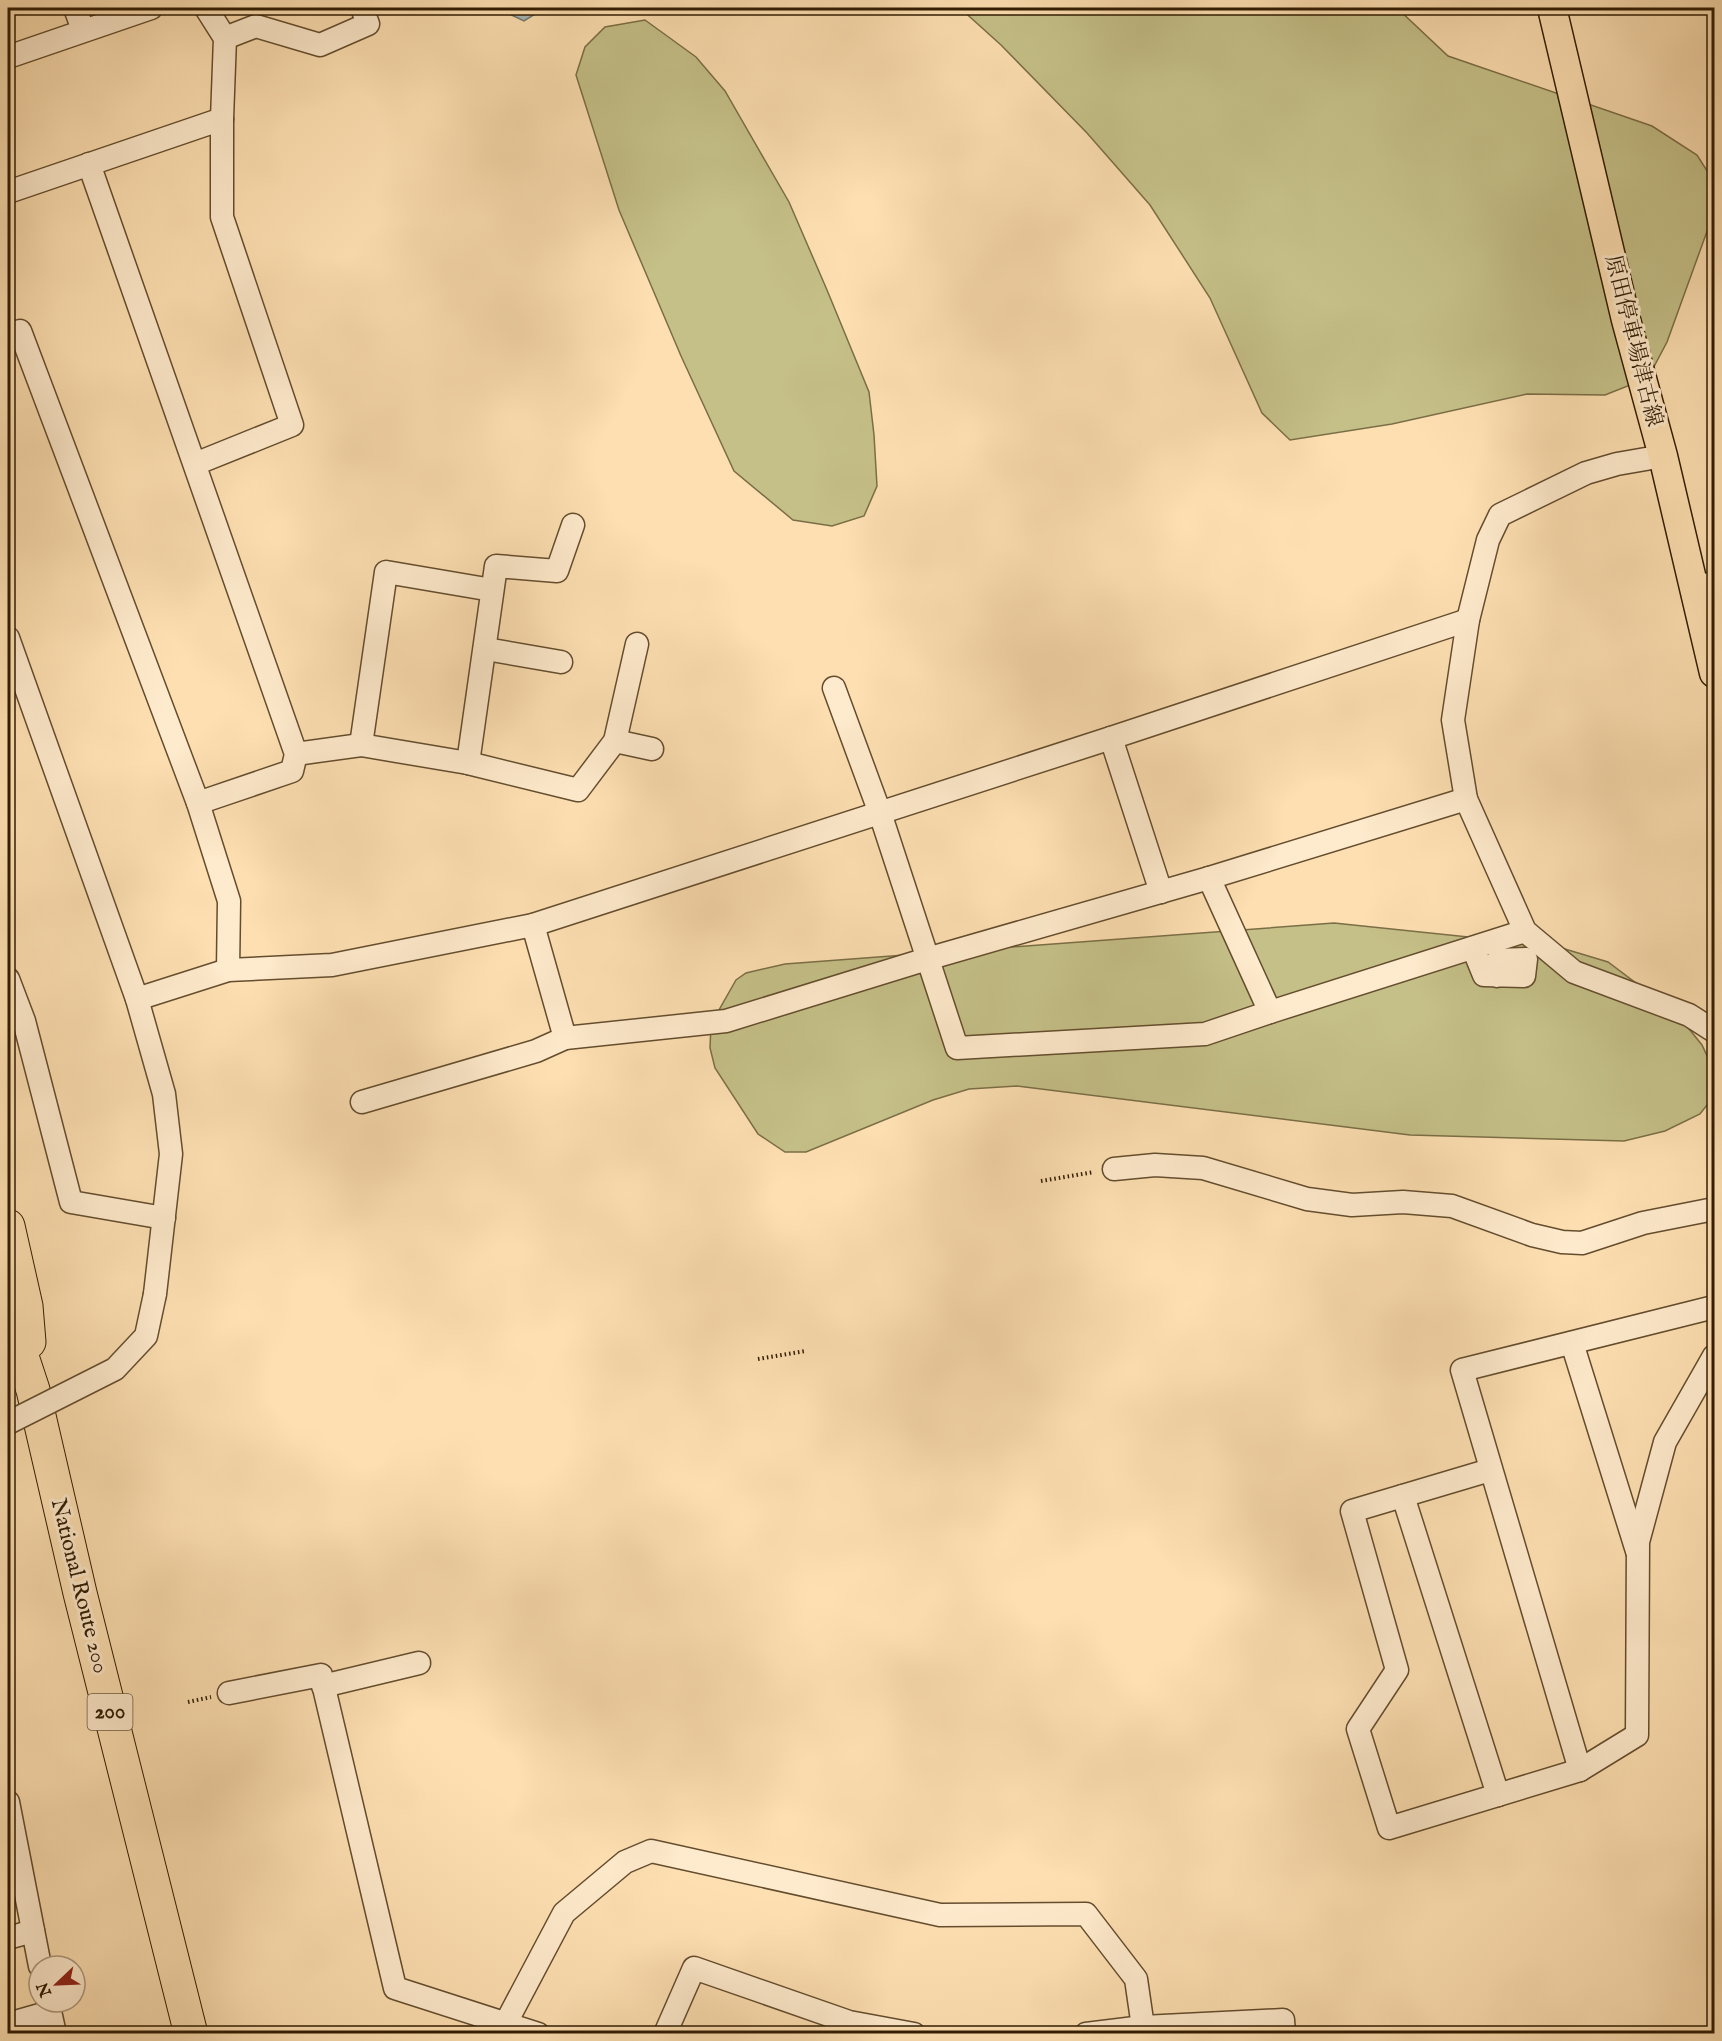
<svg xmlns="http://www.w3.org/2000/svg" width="1722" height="2041" viewBox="0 0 1722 2041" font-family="'IM FELL English','Noto Serif JP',serif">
  <rect width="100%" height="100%" fill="#fddfb1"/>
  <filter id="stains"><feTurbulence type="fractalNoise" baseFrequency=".00333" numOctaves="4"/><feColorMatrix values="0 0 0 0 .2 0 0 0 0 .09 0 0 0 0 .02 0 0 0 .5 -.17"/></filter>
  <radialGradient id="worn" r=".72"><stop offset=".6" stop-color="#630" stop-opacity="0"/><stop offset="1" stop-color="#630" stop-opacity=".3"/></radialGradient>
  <!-- green -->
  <g fill="#c5c088" stroke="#7b6e46" stroke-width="1.5">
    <path d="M960,8H1397L1448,56L1652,126L1697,155L1711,177L1714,212L1667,342L1648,378L1605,395L1527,394L1392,424L1290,440L1262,413L1210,298L1150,205L1087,133L1001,45Z"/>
    <path d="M645,20L696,57L725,91L789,202L827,290L869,392L874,435L877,486L864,516L832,526L793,520L734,471L681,356L619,210L576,75L585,47L605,27Z"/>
    <path d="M1334,923L1555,946L1608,962L1677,1014L1702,1045L1714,1071L1711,1100L1700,1114L1665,1131L1624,1141L1410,1135L1017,1086L969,1089L933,1100L806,1152H785L758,1134L715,1068L710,1048L711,1024L736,980L746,973L785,964Z"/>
  </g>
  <!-- water -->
  <path fill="#a6b9b8" stroke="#777a70" stroke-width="1.5" d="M497,8H545L524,21Z"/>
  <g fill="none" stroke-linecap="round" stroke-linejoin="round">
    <!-- minor casing -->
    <g stroke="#644d2e" stroke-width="25">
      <g id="minor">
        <path d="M75,8L83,30"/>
        <path d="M225,38L256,26L320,45L368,24L362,8"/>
        <path d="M8,57L151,8"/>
        <path d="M89,164L296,754L292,771L198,803"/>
        <path d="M8,192L222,119"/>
        <path d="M8,335L20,331L198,803L229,901L228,970"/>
        <path d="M1663,456L1617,464L1586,473L1500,515L1488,540L1468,620L1453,720L1466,799L1525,931L1574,972L1689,1015L1714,1031"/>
        <path d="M195,464L292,425L222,217V119L225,38L206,8"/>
        <path d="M1693,588L1714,583"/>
        <path d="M8,638L137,999L164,1094L171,1154L155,1294"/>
        <path d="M486,649L561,662"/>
        <path d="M834,688L880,813L957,1048L1205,1034L1270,1012L1525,931"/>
        <path d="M1111,738L1161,892"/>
        <path d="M615,741L652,749"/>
        <path d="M361,745L386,572L492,590"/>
        <path d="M296,754L361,745L468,763L578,790L615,741L637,644"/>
        <path d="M468,763L496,566L557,571L573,525"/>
        <path d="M1209,878L1270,1012"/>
        <path d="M1473,948L1484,975L1524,976L1526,959L1498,960L1497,976"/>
        <path d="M8,979L24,1021L71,1202L164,1218"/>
        <path d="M137,999L228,970L332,965L533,925L1111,738L1468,620"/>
        <path d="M565,1038L726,1021L927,959L1209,878L1466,799"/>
        <path d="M362,1102L536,1051L565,1038L533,925"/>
        <path d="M1114,1169L1155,1165L1203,1168L1307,1199L1352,1205L1403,1202L1452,1206L1532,1235L1562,1242L1582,1243L1643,1223L1714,1209"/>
        <path d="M1572,1343L1637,1551"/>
        <path d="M1490,1470L1352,1511L1397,1670L1358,1729L1389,1828L1580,1770L1637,1735L1638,1542L1665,1442L1714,1356"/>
        <path d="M1403,1496L1498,1795"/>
        <path d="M323,1686L419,1663"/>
        <path d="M229,1693L321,1675L395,1988L538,2034"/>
        <path d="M1580,1770L1462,1370L1714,1307"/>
        <path d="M8,1802L40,1966"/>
        <path d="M8,1938L33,1931"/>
        <path d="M48,2002L55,2034"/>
        <path d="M8,2024L50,2012"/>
        <path d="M500,2034L564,1913L625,1862L651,1851L940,1915L1086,1914L1136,1979L1143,2027"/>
        <path d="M665,2034L694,1968L849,2022L914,2034"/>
        <path d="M1086,2034L1143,2027L1283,2020L1284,2034"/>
      </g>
    </g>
    <!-- major casing -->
    <g stroke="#311c03" stroke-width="31">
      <path id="major" d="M1552,8L1626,320L1663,456L1714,673"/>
    </g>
    <!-- highway casing -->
    <g stroke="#311c03" stroke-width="35">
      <g id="highway">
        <path d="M8,1226L26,1306L29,1342"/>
        <path d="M8,1314L33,1390L80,1593L191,2034"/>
      </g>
    </g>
    <!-- path -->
    <g stroke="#311c03" stroke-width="4" stroke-dasharray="1.5 3" stroke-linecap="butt">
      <path d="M1041,1181L1094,1172"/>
      <path d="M758,1359L805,1351"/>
      <path d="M188,1702L211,1697"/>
    </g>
    <!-- minor -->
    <use href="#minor" stroke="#feeacc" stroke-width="22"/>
    <!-- major -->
    <use href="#major" stroke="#fddfb1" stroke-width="28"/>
    <!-- highway -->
    <use href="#highway" stroke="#fddfb1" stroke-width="33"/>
    <!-- minor-bridge casing -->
    <g stroke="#644d2e" stroke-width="25" stroke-linecap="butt">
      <path id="minor-bridge" d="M8,1423L115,1369L146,1336L155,1294"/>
    </g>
    <!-- minor-bridge -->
    <use href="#minor-bridge" stroke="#feeacc" stroke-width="22"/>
  </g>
  <g text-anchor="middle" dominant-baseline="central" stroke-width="6" stroke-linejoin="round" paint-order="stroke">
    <!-- shield labels -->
    <rect fill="#feeacc" stroke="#6e5a3f" stroke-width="1.5" x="87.5" y="1694" width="45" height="36" rx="4.5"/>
    <g font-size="21" font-weight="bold" fill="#311c03">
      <text x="110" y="1712">200</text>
    </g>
    <!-- street labels -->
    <g font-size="22" fill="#311c03" stroke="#feeacc">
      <text transform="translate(1633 341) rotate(76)">原田停車場津古線</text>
      <text transform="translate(79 1586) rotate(76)">National Route 200</text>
    </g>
  </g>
  <!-- margin -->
  <rect width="1722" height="2041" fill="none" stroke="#fddfb1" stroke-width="30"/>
  <rect x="9" y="9" width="1704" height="2023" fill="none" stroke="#311c03" stroke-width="3"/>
  <rect x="15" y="15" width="1692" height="2011" fill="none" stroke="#311c03" stroke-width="1.5"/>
  <!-- north arrow -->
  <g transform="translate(57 1984) rotate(247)"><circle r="28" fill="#feeacc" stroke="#ac987c" stroke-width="1.5"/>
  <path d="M0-4.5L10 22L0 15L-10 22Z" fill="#8f2418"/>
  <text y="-9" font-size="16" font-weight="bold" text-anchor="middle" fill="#311c03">N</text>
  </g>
  <rect width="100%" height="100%" filter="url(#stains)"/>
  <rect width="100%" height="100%" fill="url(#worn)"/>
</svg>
